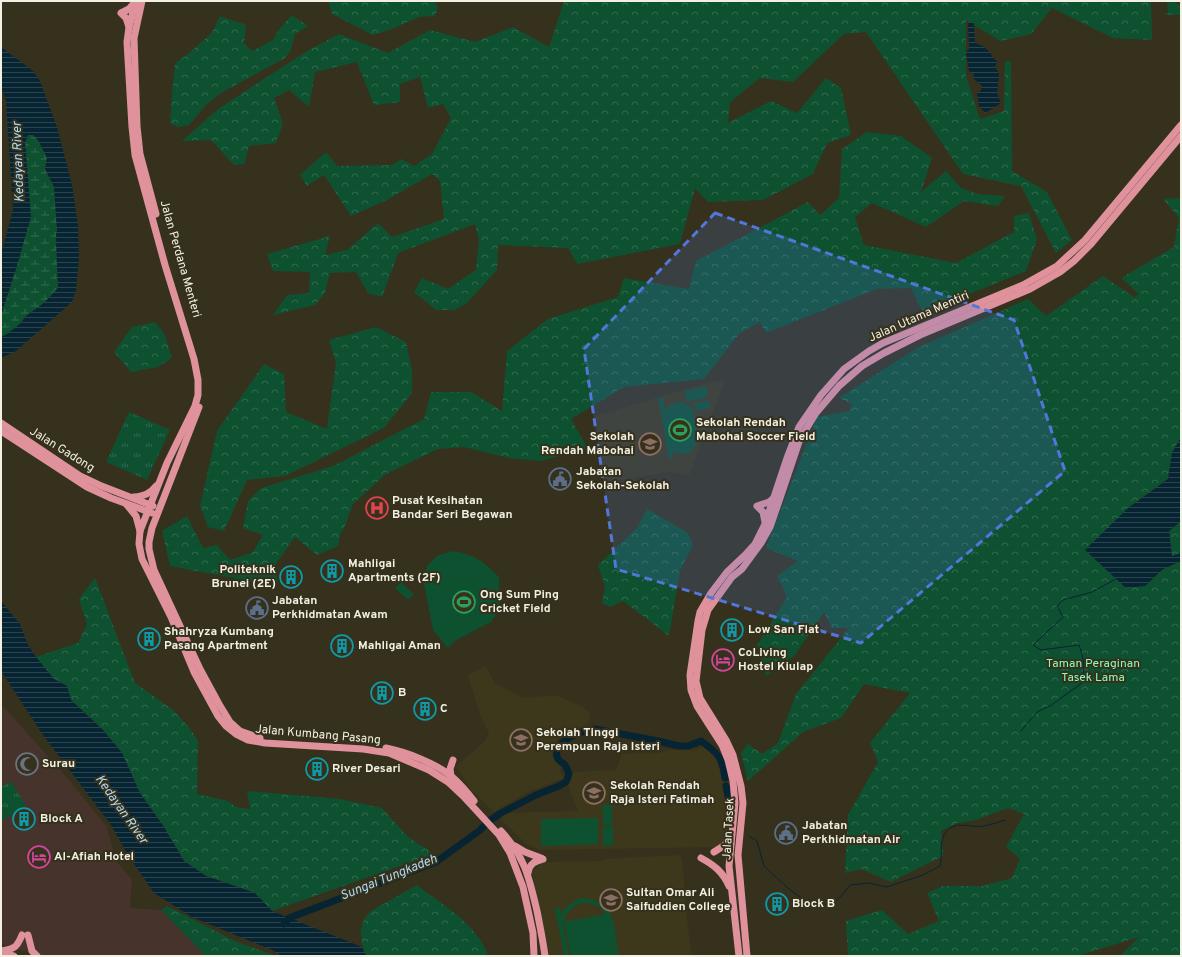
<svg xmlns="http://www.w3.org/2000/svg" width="1182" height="957" viewBox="0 0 1182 957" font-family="Overpass,sans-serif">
  <defs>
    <pattern id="grass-tufts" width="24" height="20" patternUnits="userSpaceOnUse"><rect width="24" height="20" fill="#0e5131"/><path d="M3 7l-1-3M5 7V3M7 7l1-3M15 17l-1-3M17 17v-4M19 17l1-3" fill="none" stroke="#326a4f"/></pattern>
    <pattern id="forest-crowns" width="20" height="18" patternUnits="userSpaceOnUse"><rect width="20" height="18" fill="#0e5131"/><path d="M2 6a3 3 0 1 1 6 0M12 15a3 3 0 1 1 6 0" fill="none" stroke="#326a4f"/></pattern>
    <pattern id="wetland-marsh" width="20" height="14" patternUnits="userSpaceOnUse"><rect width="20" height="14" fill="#0e5131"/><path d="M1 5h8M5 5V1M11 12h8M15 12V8" fill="none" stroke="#326a4f"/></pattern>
    <pattern id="water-rules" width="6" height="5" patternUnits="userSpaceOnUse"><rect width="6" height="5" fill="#072433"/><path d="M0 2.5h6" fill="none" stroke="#2c4450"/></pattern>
  </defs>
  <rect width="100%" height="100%" fill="#35311c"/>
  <!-- commercial -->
  <path fill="#46332c" d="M4,707L69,780L107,827L116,861L132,880L130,908L161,910L204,954L203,956H41L1,944V709Z"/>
  <!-- built -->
  <g fill="#3d381b">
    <path d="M725,381L689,475L670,472L606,482L596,416L710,382Z"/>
    <path d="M485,666L495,683L523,698L555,695L580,705L590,713L588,724L558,738L553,752L555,760L562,767L559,771L564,778L528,792L494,812L471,790L456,767L484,742L489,734L479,712L468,675Z"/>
    <path d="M705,745L720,755L729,801L727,837L717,847L539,850L526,844L500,818L505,813L578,811L567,783L571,772L616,770L622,754L658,753L670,750H695Z"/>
    <path d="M678,855L682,859L688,928L692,956H549L532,872L543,862L600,861L605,859Z"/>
  </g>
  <!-- grass -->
  <g fill="url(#grass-tufts)">
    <path d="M1167,1H1174L1181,8V15H1167L1165,13H1168Z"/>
    <path d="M129,412L170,430L147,480L106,462Z"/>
    <path d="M11,781L26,806L1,821V787Z"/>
  </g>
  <!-- forest -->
  <g fill="url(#forest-crowns)">
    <path d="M328,1H435L438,8L435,16L419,17L392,29L373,35L332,14Z"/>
    <path d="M564,1H1151L1152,40L1113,38L1052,8L1031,34L1000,41L966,20V76L980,119L1004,111L1005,61H1011L1012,171L1047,192L1072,240L1056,253L1021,186L963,174L866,32L844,34L793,82L760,78L730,102L728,123L771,101L797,113L826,78L841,88L851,135L827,143L813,174L763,200L708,202L695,188L680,244L577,264L568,248L498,245L497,270L466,304L454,310H436L414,292L422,278L448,289L476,270L479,240L475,224L398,253L382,297L368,293L356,272L330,273L325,293L315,305L273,315L287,295L309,293L310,272L273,271L267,254L330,236L325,255L347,250L378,223L392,237L444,219L440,181L432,174L387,200L351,216L324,175L307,186L300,175L326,152L337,166L392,165L401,159L414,166L432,154L451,118L443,104L428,108L420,77L400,84V102L374,105L357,62L315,72L309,107L289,90L274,98L283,123L276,143L249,146L244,164L234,165L211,140L182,141L218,109L307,51L339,34L388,53L430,30L475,42L513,27L549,47Z"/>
    <path d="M292,15L308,26L295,34L291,50L285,58L221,93L206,105L189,125L177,127L170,123L172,93L175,63L188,54L212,33L220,16L246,25L244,43L252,51L273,40L280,28Z"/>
    <path d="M867,132L901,136L932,158L921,192L946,171L961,188L977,194L1005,196L998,206L964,201L926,227L872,203L855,217L864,245L956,263L1014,232V216L1029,213L1037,240L1026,271L923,313L911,288L877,289L766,333L760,322L740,333L704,379L624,387L571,419L588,449L540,461L509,458L464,447L438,449L386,474L353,504L345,526L340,535L338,546L317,555L295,537L275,565L278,583L270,585L170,566L162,531L187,516L203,548L217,545L230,560L253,552L263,535L243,528L248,501L261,488L333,466L424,419L431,392H471L502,411L507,351L548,319L618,297L624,278L689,289L696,261L808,202L820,215L839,198L842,149Z"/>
    <path d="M1181,198V437L1172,453L1168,479L1128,508L1145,586L1163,569L1181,561V956H1120L1139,937L1077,956H848L846,921L882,910L908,934L939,921L927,893L943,886H983L1012,878L1020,859L1006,847L1024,814L1008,808L976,820L957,823L941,831L943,856L891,882L861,869L845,873L848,815L878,762L870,743L910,693L864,684L841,718L803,732L748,781L741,753L748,744L762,754L778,743L796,694L849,628H832L824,612L794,656L766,676L757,645L787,597L777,576L798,561L766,548L817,417L849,411L852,404L839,398L917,348L1028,299L1046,316L1103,276L1134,297L1139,294L1121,278L1174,247L1179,218L1163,199Z"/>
    <path d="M155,322L164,333L172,358L158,367L131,372L114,352L132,327Z"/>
    <path d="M376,327L406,342L412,370V393L384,428L285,476L247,480L224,531L208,527L200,506L217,431L264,364L284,374L286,412L327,429L336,363L329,340Z"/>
    <path d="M647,509L688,533L693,545L680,571L669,636L623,601L610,607L602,603L605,587L598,565L637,528Z"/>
    <path d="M1181,521V553L1172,557L1169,531Z"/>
    <path d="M95,578L135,683L173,710L188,726L198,741L197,794L228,801L236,807L250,809L247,791L340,799L382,808L408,837L434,854L272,911L255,893L206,876L184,861L164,827L140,793L122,753L103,730L71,700L67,686L54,679L36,657L78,643L87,624L79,599Z"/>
    <path d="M417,885C442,905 478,924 488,956H366C360,940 357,924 371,911Z"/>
    <path d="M167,906L235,941L276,956H203L204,954L161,910Z"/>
  </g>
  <!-- wetland -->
  <path fill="url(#wetland-marsh)" d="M28,135H33L38,140L47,158L45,169L54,187L57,230L56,237L58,288L44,303L26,316L20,324L7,334L1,337V315L16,269L28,178L25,143Z"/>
  <!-- pitch -->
  <g fill="#0e5131" fill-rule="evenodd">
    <path d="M706,386L708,397L687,402L684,391Z"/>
    <path d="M663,397L665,410C673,401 686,398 693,411C695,416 695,421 696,426C699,445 693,460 672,451L673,458L669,459L658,398Z"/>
    <path d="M709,401L710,408L696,411L694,403Z"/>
    <path d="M452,551C476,555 482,560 499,577L500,608L491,622L456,640L448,648L433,630L424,583L427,566L437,556Z"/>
    <path d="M401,582L414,594L408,600L395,588Z"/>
    <rect x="603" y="805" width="9" height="20"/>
    <path d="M598,818V844L541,846V819Z"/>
    <path d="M613,826V845L603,846V827Z"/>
    <path d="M581,898C617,899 614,928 619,956H615L611,934L614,956H571L564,923L563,926L569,956H564L555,909L560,908L561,914C567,905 572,902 581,898ZM582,903C591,903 601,905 606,914L564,922C565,912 573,906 582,903Z"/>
  </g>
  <!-- water -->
  <g fill="url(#water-rules)">
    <path d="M968,22L974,23L975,43L983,46L991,53L992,57L998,62L995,66L999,74L997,93L1001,103L985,113L979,106L977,93L981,90L982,86L973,78L974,74L969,71L966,52L969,49Z"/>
    <path d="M1,47L33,71L40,81L44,92L57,127L72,185L78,226L79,259L76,290L72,302L16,351L1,358V337L7,334L20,324L26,316L44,303L58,288L56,237L57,230L54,187L45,169L47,158L38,140L33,135H28L25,143L28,178L31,217L16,269L1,315V254L13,210L6,101L1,87Z"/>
    <path d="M1181,437V521L1169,531L1172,556L1181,553V561L1163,569L1145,586L1126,588L1085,550L1128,508L1168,479L1172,453Z"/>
    <path d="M1,601L20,624L27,643L36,657L54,679L67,686L71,700L103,730L122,753L140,793L164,827L184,861L206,876L255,893L272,911L362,947L366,956H282L272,950L192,917L154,893L128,855L111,825L43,735L1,671Z"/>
  </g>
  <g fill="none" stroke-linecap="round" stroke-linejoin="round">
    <!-- stream -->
    <g stroke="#072433" stroke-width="1">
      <path d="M1021,731L1037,712L1050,706L1082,683C1085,669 1084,659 1079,645L1041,650L1033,645L1063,617L1057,606L1063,600L1092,592L1116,579"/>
      <path d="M749,836L757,841L764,866L789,889L811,905"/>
      <path d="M825,905C837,904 843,894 850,885L869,883L887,887L923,875L940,866C943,857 939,844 944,835C954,818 970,829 984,826C991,825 998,822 1005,820"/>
    </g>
    <!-- river -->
    <g stroke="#072433" stroke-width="7">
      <path d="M726,786L728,797"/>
      <path d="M284,924L289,918L436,862L479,831L489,821L501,813L536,795L559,786L566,782L569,774C568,771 567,768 565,765C563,763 559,761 558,759C549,742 584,730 595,729L658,741L679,746H688L701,741C718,753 722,757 725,778"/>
    </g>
    <!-- major -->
    <g stroke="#df919c" stroke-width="7">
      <path d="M136,1L129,27L127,42L132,127L135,155L165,265L194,359L198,380V395L195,406L167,463L140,531L139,544L142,559L171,617L194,672L218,716L226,726L236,734L248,740L265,743L363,749L389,753L429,770L448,782L463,796L499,835L510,853L523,887L533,933L534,956"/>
      <path d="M142,1L134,38L137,126L140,154L156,214"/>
      <path d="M129,27L126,18L121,13L129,9L134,3"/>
      <path d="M199,407L152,528L149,542V549L154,570L200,669L219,704L230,722L240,731L260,738"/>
      <path d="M1,423L80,476L99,485L153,506"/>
      <path d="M1,431L87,487L111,498L152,513"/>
      <path d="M134,497C144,496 150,494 156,486"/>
      <path d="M127,505L136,516L140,531"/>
      <path d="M765,522L763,512L757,506L769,502L774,498"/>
      <path d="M386,748C406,752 435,763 451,776C459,783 467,792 474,801"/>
      <path d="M451,776L450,769L453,760"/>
      <path d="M501,831C525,857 529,877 537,911C540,926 543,941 545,956"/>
      <path d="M515,846L525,852L541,858"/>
      <path d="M714,852L725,845L729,837"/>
      <path d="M701,858C714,865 723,872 729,886"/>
      <path d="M528,873C529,864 535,861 543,859"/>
      <path d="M28,935L32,951L37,956"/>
      <path d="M1,951C15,949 17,947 22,935"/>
      <path d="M1,952L14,956"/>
      <path d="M739,956L729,866L735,803L733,781L728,760L722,745L697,706L691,690L690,675L698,621L700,612L711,593L727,572L745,555L755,544L765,524L787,458L799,427L821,395L844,369L869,351L883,343L1023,285L1057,266L1085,240L1181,125"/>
      <path d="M747,956L738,855L743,803L741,786L733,755L726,740L700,698L696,681L702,630L708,610L732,577L742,569L761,543L770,527L779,501L800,439L816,413L839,386L862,366L884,353L920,335L1030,289L1060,272L1074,261L1091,244L1181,136"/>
    </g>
  </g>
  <!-- marked area -->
  <path fill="#5276da" fill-opacity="0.2" stroke="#5276da" stroke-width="3" stroke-dasharray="8 5" stroke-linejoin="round" d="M715,213L1014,320L1065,471L861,643L616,569L584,349Z"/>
  <!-- icons -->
  <defs>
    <g id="stadium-ring" transform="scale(1.15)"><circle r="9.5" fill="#35311c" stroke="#2e9e5b" stroke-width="1.5"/><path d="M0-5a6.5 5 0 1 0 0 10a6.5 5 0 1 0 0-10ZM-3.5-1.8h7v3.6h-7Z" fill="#2e9e5b"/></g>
    <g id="school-ring" transform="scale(1.15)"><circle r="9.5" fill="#35311c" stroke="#8d6e63" stroke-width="1.5"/><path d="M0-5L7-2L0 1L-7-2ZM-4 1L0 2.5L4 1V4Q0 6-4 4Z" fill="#8d6e63"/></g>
    <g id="civic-ring" transform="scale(1.15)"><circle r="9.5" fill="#35311c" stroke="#5c6f8a" stroke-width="1.5"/><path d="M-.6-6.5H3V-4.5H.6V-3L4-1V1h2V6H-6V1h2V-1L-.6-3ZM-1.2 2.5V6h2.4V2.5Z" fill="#5c6f8a"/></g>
    <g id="hospital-ring" transform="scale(1.15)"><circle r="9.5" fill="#35311c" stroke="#e0444e" stroke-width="1.5"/><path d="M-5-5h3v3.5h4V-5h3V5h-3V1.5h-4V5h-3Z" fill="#e0444e"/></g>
    <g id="building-ring" transform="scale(1.15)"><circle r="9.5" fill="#35311c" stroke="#0f9aa8" stroke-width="1.5"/><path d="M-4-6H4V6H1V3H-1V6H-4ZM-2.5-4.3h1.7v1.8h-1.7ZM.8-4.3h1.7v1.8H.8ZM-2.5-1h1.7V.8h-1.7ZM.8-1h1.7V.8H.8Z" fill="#0f9aa8"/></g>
    <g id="hotel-ring" transform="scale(1.15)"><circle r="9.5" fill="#35311c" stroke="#d1479c" stroke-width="1.5"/><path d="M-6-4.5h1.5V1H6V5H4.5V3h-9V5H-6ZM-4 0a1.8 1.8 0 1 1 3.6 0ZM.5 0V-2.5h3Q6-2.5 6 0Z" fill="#d1479c"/></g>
    <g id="mosque-ring" transform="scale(1.15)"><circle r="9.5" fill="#35311c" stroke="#6b7280" stroke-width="1.5"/><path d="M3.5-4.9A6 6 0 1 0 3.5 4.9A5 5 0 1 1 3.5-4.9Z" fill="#6b7280"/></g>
  </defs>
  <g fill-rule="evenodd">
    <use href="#stadium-ring" x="680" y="430"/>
    <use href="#school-ring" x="650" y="444"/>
    <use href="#civic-ring" x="560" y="479"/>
    <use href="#hospital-ring" x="377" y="508"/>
    <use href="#building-ring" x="332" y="571"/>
    <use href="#building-ring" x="291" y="577"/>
    <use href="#stadium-ring" x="464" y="602"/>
    <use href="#civic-ring" x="257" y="608"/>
    <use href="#building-ring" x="732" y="630"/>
    <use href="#building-ring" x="149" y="639"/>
    <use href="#building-ring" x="342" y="646"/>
    <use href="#hotel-ring" x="723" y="660"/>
    <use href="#building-ring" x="382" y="693"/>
    <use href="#building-ring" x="425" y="709"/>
    <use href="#school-ring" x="521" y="740"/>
    <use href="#mosque-ring" x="27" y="764"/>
    <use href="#building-ring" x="317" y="769"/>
    <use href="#school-ring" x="594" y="793"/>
    <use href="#building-ring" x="24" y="819"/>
    <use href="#civic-ring" x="786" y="833"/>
    <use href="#hotel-ring" x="39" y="857"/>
    <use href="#school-ring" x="611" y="900"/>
    <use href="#building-ring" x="777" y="904"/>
  </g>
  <g text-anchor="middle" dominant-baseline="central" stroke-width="4" stroke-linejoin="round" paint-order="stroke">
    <!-- street labels -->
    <g font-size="12" fill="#f2f0e2" stroke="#35311c">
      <text transform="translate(180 259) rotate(74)">Jalan Perdana Menteri</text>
      <text transform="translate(919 317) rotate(-24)">Jalan Utama Mentiri</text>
      <text transform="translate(62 450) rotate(32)">Jalan Gadong</text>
      <text transform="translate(318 735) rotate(5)">Jalan Kumbang Pasang</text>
      <text transform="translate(729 829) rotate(-87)">Jalan Tasek</text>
    </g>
    <!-- poi labels -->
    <g font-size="12" font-weight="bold" fill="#f2f0e2" stroke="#35311c" text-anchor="start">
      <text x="696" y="423">Sekolah Rendah<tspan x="696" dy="14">Mabohai Soccer Field</tspan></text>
      <text x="634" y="437" text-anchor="end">Sekolah<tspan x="634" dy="14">Rendah Mabohai</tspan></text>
      <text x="576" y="472">Jabatan<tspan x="576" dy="14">Sekolah-Sekolah</tspan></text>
      <text x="392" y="501">Pusat Kesihatan<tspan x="392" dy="14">Bandar Seri Begawan</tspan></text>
      <text x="348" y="564">Mahligai<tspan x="348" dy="14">Apartments (2F)</tspan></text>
      <text x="276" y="570" text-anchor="end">Politeknik<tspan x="276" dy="14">Brunei (2E)</tspan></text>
      <text x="480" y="595">Ong Sum Ping<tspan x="480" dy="14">Cricket Field</tspan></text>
      <text x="272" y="601">Jabatan<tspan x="272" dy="14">Perkhidmatan Awam</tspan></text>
      <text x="748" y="630">Low San Flat</text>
      <text x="164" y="632">Shahryza Kumbang<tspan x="164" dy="14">Pasang Apartment</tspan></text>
      <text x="358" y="646">Mahligai Aman</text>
      <text x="738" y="653">CoLiving<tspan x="738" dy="14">Hostel Kiulap</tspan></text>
      <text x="398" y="693">B</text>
      <text x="440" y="709">C</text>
      <text x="536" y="733">Sekolah Tinggi<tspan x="536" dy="14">Perempuan Raja Isteri</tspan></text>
      <text x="42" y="764">Surau</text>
      <text x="332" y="769">River Desari</text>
      <text x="610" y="786">Sekolah Rendah<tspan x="610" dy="14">Raja Isteri Fatimah</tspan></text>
      <text x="40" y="819">Block A</text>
      <text x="802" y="826">Jabatan<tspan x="802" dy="14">Perkhidmatan Air</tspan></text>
      <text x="54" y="857">Al-Afiah Hotel</text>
      <text x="626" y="893">Sultan Omar Ali<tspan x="626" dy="14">Saifuddien College</tspan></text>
      <text x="792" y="904">Block B</text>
    </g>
    <!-- park labels -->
    <g font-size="12" fill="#87fdbb" stroke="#35311c">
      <text x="1093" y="664">Taman Peraginan<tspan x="1093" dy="14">Tasek Lama</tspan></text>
    </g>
    <!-- water labels -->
    <g font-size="13" font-style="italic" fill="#b0daf4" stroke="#35311c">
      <text transform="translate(19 162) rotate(-92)">Kedayan River</text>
      <text transform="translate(121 810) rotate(55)">Kedayan River</text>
      <text transform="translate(389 878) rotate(-22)">Sungai Tungkadeh</text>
    </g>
  </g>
  <!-- border -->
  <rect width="1182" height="957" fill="none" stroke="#f2f0e2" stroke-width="4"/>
</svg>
